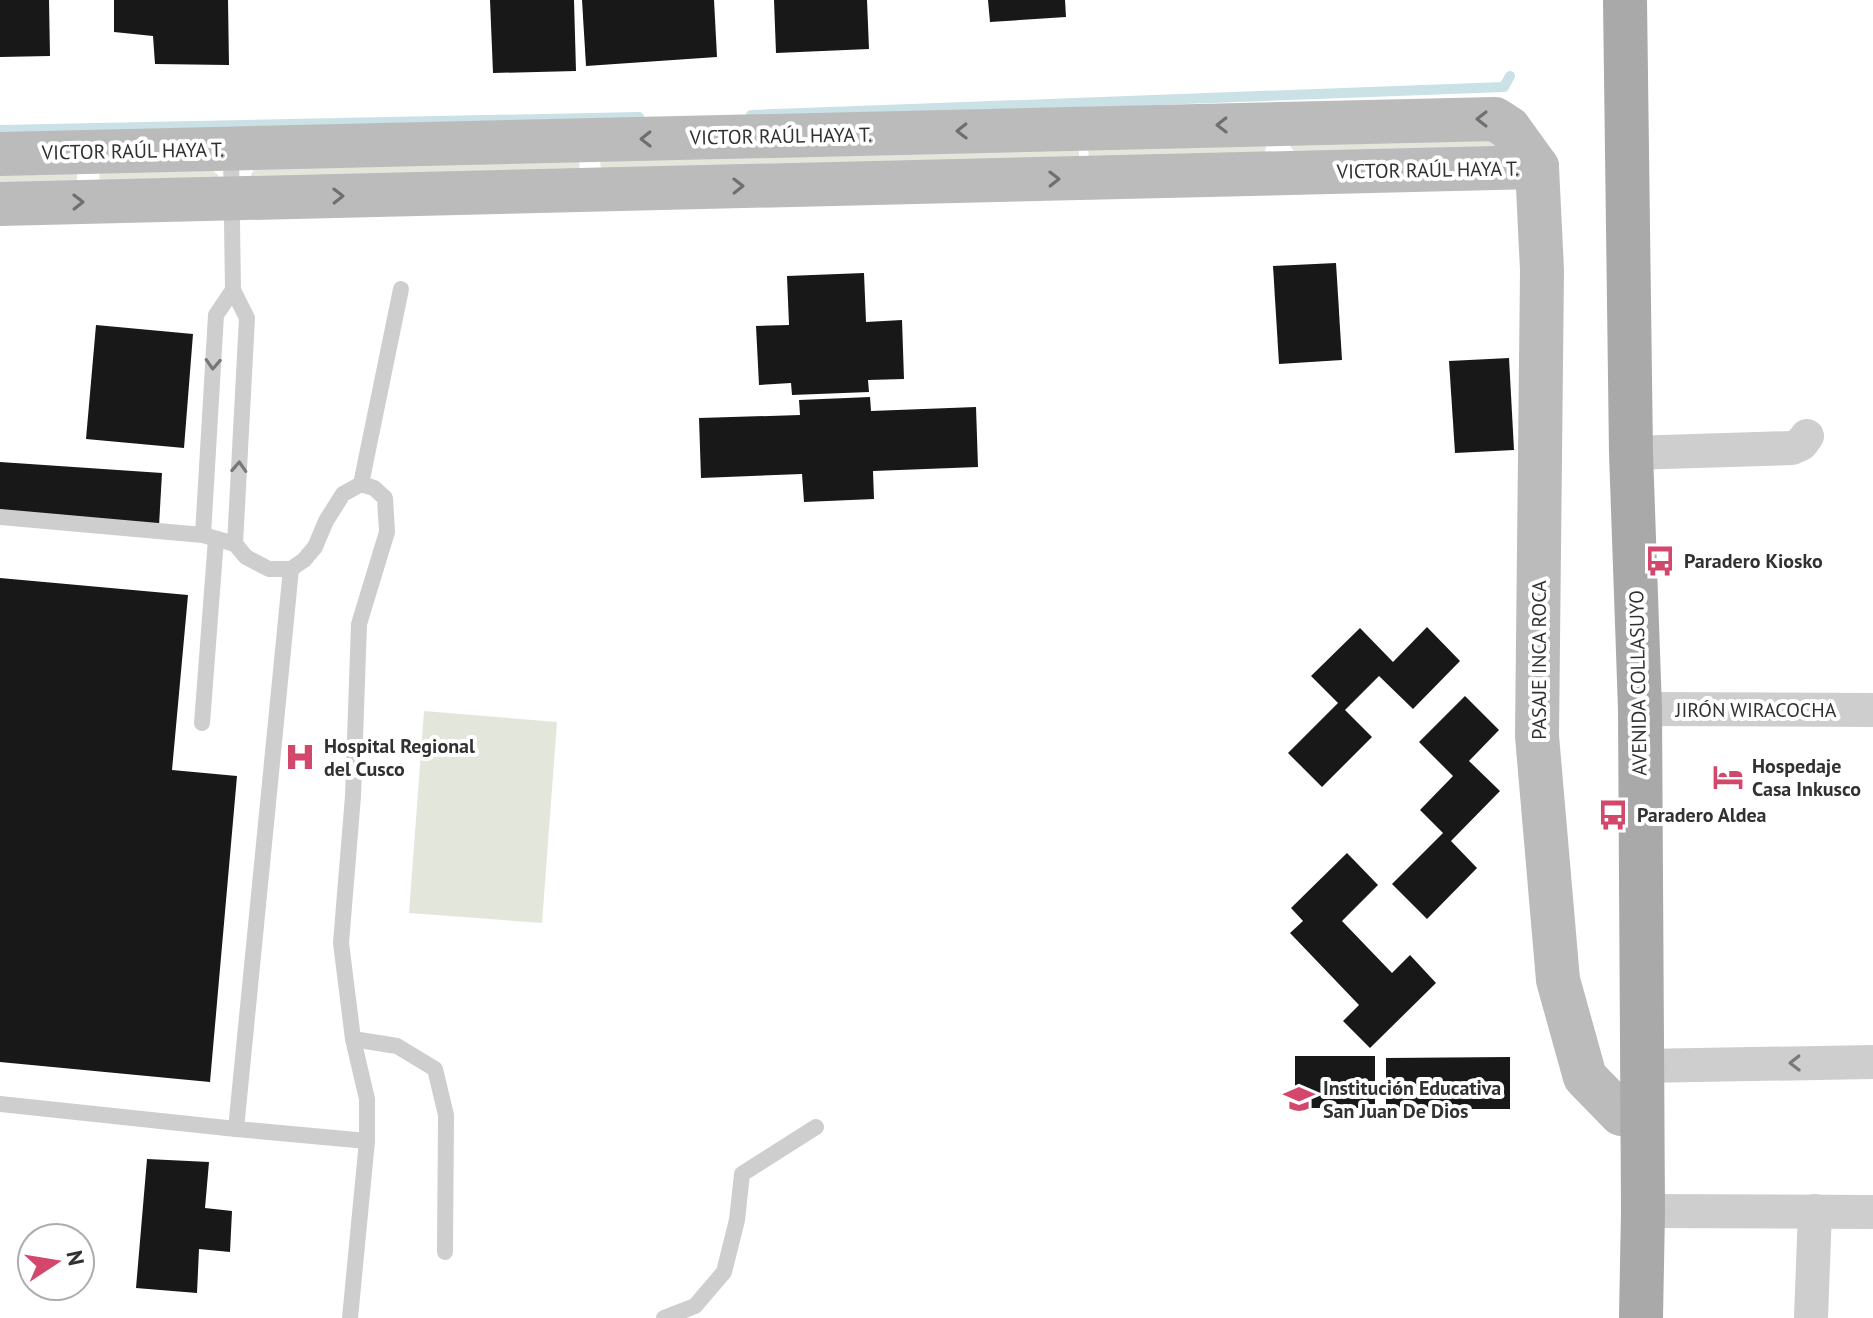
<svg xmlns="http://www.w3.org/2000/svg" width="1873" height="1318" viewBox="0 0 1873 1318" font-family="'PT Sans',sans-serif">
  <rect width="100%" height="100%" fill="#fff"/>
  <!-- green -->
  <g fill="#e3e7db">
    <path d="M1496,130L1499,143L1494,152L1297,155L1290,146L1296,137Z"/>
    <path d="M1262,139L1266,147L1264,156L1089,163L1088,144Z"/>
    <path d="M1079,143V164L601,177L600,156Z"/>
    <path d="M579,154L580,177L257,188L251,175L257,164Z"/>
    <path d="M204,162L219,176L206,191L100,192L99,165Z"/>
    <path d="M77,166V192L0,194V168Z"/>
    <path d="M424,711L557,722L542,923L409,913Z"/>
  </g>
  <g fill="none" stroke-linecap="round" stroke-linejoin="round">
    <!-- stream -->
    <g stroke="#cae1e6" stroke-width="10">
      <path d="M751,115L1504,87L1510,76"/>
      <path d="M0,130L639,117"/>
    </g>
  </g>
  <!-- building -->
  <g fill="#181818">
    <path d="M0,0H49L50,56L0,57Z"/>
    <path d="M114,0H228L229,65L155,64L153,36L114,32Z"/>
    <path d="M490,0H574L576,71L493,73Z"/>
    <path d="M582,0H714L717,57L586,66Z"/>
    <path d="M774,0H867L869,49L776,53Z"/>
    <path d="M988,0H1065L1066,17L990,22Z"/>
    <path d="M1336,263L1342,360L1279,364L1273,266Z"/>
    <path d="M864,273L866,322L902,320L904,379L868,380L869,392L792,395L791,383L759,385L756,326L789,325L787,276Z"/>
    <path d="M96,325L193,334L184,448L86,439Z"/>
    <path d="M1509,358L1514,450L1455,453L1449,361Z"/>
    <path d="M870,397L871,411L976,407L978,467L873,471L874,499L804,502L802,474L701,478L699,418L800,415L799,400Z"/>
    <path d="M0,462L162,473L159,526L0,515Z"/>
    <path d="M0,578L188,595L172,770L237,776L210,1082L0,1062Z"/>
    <path d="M1427,627L1460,661L1413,709L1379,676L1345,710L1372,737L1322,787L1288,753L1338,703L1311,676L1360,628L1393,662Z"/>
    <path d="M1465,696L1499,730L1469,761L1500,791L1451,841L1477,868L1427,919L1392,884L1443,833L1420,810L1453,776L1419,742Z"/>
    <path d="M1347,853L1378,885L1342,921L1392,973L1410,955L1436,983L1370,1048L1343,1021L1359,1005L1290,933L1303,921L1291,908Z"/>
    <rect x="1295" y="1056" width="80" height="52"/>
    <path d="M1510,1057V1109H1386V1058Z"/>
    <path d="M147,1159L209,1162L205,1208L232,1211L230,1252L199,1249L197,1293L136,1288Z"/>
  </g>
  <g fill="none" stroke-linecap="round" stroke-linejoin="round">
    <!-- lane -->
    <g stroke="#cecece" stroke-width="16">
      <path d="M231,151L233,290"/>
      <path d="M361,484L401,289"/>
      <path d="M0,517L203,535L235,544L246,557L269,569H291L236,1129L0,1104"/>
      <path d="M203,535L216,315L233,290L247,318L235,544"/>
      <path d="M291,569L304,560L315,547L326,521L343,494L361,484L374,488L385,498L387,532L359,624L353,796L341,943L353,1039L367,1099V1141L350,1318"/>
      <path d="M202,723L216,539"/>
      <path d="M353,1039L397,1046L435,1069L446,1115L445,1252"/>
      <path d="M236,1129L367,1141"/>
      <path d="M664,1318L695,1306L724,1272L737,1220L742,1174L816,1127"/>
    </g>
    <!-- street -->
    <g stroke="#cecece" stroke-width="34">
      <path d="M1631,453L1792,448L1801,444L1807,436"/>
      <path d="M1640,709L1873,710"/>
      <path d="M1641,1066L1873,1062"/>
      <path d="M1643,1211L1873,1212"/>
      <path d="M1811,1318L1815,1211"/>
    </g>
    <!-- secondary -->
    <g stroke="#bbb" stroke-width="44">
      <path d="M0,154L1495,119L1509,128L1537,167"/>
      <path d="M1537,167L1542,270L1537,736L1558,980L1585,1077L1621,1114L1641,1117"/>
      <path d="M0,204L1537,167"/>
    </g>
    <!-- primary -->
    <path stroke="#a9a9a9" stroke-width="44" d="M1625,0L1631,453L1640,709L1643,1211L1641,1318"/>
  </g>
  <!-- one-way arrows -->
  <defs><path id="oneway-chevron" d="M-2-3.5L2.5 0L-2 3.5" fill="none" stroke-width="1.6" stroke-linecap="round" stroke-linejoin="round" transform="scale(2)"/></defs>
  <g stroke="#6f6f6f">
    <use href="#oneway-chevron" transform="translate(1482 119) rotate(180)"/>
    <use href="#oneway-chevron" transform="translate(1222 125) rotate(179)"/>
    <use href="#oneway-chevron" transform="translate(962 131) rotate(179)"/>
    <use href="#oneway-chevron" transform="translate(646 139) rotate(179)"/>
    <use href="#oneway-chevron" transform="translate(1054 179) rotate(-1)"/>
    <use href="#oneway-chevron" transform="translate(738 186) rotate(-1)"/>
    <use href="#oneway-chevron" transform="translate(338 196) rotate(-1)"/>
    <use href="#oneway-chevron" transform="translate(78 202) rotate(-1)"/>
  </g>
  <g stroke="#787878">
    <use href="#oneway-chevron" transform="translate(213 364) rotate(93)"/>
    <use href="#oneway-chevron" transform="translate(239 467) rotate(-87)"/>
    <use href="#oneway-chevron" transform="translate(1795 1063) rotate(179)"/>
  </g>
  <!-- icons -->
  <defs>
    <g id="bus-bare" transform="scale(2.4)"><path d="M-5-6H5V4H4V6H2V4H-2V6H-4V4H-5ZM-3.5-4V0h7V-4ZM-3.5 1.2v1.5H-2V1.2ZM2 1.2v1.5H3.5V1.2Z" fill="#d4476d" stroke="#fff" stroke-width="2.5" paint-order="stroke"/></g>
    <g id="hospital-bare" transform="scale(2.4)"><path d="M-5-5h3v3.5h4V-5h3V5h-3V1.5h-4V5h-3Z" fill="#d4476d" stroke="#fff" stroke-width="2.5" paint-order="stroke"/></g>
    <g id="hotel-bare" transform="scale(2.4)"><path d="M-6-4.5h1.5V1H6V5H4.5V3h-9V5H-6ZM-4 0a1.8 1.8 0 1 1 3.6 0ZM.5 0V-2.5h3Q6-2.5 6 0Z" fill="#d4476d" stroke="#fff" stroke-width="2.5" paint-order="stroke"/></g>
    <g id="school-bare" transform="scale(2.4)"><path d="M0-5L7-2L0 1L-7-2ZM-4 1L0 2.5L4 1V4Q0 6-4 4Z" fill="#d4476d" stroke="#fff" stroke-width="2.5" paint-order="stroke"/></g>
  </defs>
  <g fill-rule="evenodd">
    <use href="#bus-bare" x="1660" y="561"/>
    <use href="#hospital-bare" x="300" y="757"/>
    <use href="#hotel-bare" x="1728" y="777"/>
    <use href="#bus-bare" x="1613" y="815"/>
    <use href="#school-bare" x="1299" y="1099"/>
  </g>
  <g text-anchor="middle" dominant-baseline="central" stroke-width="8" stroke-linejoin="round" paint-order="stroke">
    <!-- street labels -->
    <g font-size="20" fill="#313131" stroke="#fff">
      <text transform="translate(781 136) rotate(-1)">VICTOR RAÚL HAYA T.</text>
      <text transform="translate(133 151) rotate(-1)">VICTOR RAÚL HAYA T.</text>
      <text transform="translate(1428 170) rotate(-1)">VICTOR RAÚL HAYA T.</text>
      <text transform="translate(1539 660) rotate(-90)">PASAJE INCA ROCA</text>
      <text transform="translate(1638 683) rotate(-91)">AVENIDA COLLASUYO</text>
      <text x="1756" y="710">JIRÓN WIRACOCHA</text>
    </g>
    <!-- poi labels -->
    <g font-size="20" font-weight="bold" fill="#313131" stroke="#fff" text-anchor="start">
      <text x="1684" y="561">Paradero Kiosko</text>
      <text x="324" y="746">Hospital Regional<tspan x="324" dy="23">del Cusco</tspan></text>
      <text x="1752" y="766">Hospedaje<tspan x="1752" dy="23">Casa Inkusco</tspan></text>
      <text x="1637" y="815">Paradero Aldea</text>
      <text x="1323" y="1088">Institución Educativa<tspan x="1323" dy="23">San Juan De Dios</tspan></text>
    </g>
  </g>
  <!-- north arrow -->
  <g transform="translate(56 1262) rotate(78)"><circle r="38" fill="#ffffff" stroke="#adadad" stroke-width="2"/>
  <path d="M0-6L14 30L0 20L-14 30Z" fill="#d4476d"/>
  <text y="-12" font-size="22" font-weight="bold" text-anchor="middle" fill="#313131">N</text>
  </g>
</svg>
